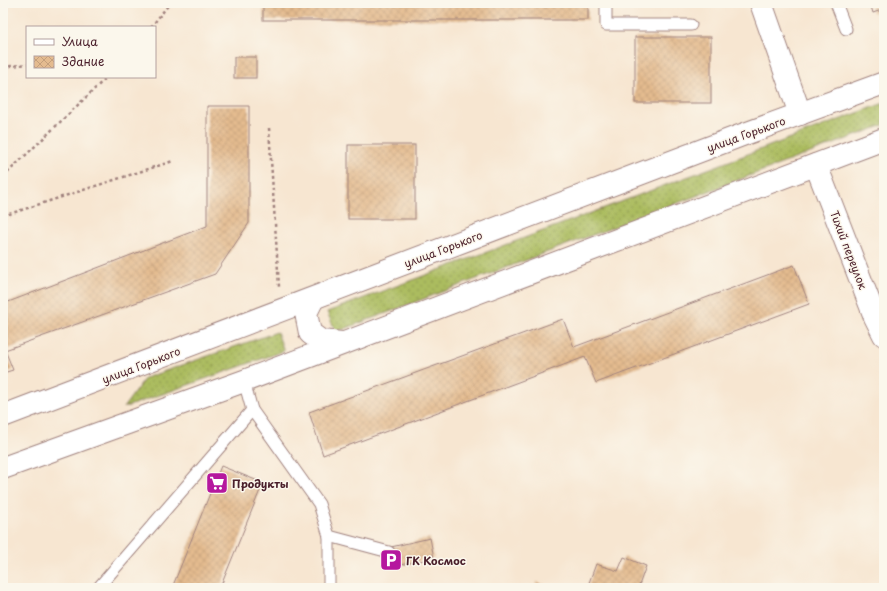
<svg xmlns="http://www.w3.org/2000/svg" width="887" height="591" viewBox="0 0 887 591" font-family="'Playpen Sans',sans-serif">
  <defs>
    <pattern id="grass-dots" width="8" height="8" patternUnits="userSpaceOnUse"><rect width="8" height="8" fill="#abbc5f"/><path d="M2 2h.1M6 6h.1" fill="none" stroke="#8d984f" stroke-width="1.8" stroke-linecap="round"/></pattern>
    <pattern id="building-cross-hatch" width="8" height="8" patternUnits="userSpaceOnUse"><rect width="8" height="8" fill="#e4bb8f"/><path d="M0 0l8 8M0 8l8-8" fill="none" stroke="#c5a07c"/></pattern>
  </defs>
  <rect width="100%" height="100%" fill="#fbf7ec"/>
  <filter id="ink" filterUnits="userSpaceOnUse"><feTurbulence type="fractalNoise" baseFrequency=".025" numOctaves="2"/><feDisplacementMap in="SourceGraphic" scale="8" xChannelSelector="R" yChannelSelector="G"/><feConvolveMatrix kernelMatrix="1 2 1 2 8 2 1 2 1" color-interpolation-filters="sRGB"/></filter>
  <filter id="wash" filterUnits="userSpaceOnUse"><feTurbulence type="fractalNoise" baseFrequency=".012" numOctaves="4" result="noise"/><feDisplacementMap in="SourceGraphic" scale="16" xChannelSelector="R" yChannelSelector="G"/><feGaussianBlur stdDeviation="0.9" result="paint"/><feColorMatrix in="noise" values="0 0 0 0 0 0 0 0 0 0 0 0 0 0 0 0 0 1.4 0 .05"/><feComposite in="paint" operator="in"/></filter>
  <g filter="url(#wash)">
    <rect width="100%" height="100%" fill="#f7e6d1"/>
    <!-- grass -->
    <g fill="url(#grass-dots)" stroke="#7a6e45">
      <path d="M884,103V125L336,332L327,312Z"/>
      <path d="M277,332L284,351L123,408L145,378Z"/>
    </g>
    <g id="blocks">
      <!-- building -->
      <g fill="url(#building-cross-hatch)">
        <rect x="263" y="3" width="325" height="17"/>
        <path d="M870,3H884V9L873,13Z"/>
        <rect x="635" y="37" width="76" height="66"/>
        <rect x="234" y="57" width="22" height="21"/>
        <path d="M207,106H249V223L215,274L5,350L13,370L3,373V304L207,226Z"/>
        <rect x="348" y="145" width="67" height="74"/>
        <path d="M794,265L809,304L596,383L585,357L323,455L309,412L563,319L574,347Z"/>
        <path d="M221,466L263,483L220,588H172Z"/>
        <path d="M430,538L434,558L395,566L391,547Z"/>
        <path d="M624,557L646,566L638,588H587L596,564L618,571Z"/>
        <path d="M537,582L553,588H535Z"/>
      </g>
    </g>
  </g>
  <g filter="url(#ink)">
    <use href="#blocks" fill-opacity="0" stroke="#a0827e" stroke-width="1"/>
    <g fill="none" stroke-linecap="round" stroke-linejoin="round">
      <!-- service casing -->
      <g stroke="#a0827e" stroke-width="13">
        <g id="service">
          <path d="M606,3V25H691"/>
          <path d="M836,3L846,29"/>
          <path d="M244,381L252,410L319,504L329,536V588"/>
          <path d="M329,536L389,552"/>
          <path d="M98,588L252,410"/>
        </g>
      </g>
      <!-- minor casing -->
      <g stroke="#a0827e" stroke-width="24">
        <g id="minor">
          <path d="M761,3L800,114"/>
          <path d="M816,165L875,317L884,335"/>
        </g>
      </g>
      <!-- secondary casing -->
      <g stroke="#a0827e" stroke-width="24">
        <g id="secondary">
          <path d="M313,299L306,313L310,333L321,341L342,343"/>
          <path d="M3,416L742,135L884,83"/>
          <path d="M3,468L244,381L884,139"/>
        </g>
      </g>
      <!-- path -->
      <g stroke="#a0827e" stroke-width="2.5" stroke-dasharray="3 3" stroke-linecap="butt">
        <path d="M151,27L170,3"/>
        <path d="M3,67L27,64"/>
        <path d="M269,128L279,287"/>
        <path d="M3,177L107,77"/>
        <path d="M3,216L173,161"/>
      </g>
      <!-- service -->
      <use href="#service" stroke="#fff" stroke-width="11"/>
      <!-- minor -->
      <use href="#minor" stroke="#fff" stroke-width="22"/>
      <!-- secondary -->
      <use href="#secondary" stroke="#fff" stroke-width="22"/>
    </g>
  </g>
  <!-- icons -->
  <defs>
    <g id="supermarket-square" transform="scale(1.15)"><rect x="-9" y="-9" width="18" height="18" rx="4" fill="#b5179e" stroke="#fbf7ec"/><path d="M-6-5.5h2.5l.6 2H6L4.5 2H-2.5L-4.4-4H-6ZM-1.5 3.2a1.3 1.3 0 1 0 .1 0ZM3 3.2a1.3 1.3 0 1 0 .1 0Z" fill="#fff"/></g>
    <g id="parking-square" transform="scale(1.15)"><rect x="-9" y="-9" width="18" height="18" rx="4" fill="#b5179e" stroke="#fbf7ec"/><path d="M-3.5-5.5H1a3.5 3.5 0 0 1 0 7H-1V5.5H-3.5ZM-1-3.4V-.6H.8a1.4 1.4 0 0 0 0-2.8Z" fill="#fff"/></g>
  </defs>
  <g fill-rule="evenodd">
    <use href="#supermarket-square" x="217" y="483"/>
    <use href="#parking-square" x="391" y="560"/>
  </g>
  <g text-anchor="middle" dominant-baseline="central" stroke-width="3" stroke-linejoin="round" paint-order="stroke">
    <!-- street labels -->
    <g font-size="11" fill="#4a1f2b" stroke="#fbf7ec">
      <text transform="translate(746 134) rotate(-20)">улица Горького</text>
      <text transform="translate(443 249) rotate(-21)">улица Горького</text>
      <text transform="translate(849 250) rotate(69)">Тихий переулок</text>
      <text transform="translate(141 365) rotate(-21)">улица Горького</text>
    </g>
    <!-- poi labels -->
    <g font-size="11" font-weight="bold" fill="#4a1f2b" stroke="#fbf7ec" text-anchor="start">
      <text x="232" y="483">Продукты</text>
      <text x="406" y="560">ГК Космос</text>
    </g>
  </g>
  <!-- margin -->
  <rect width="887" height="591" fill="none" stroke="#fbf7ec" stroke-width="16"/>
  <!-- legend -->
  <rect x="26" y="26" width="130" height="52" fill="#fbf7ec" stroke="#b4a19f"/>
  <rect x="34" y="39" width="20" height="6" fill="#ffffff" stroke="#b4a19f"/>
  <text x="62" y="46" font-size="12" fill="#4a1f2b">Улица</text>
  <rect x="34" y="56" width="20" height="12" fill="url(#building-cross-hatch)" stroke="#b4a19f"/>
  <text x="62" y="66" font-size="12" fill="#4a1f2b">Здание</text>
</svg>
